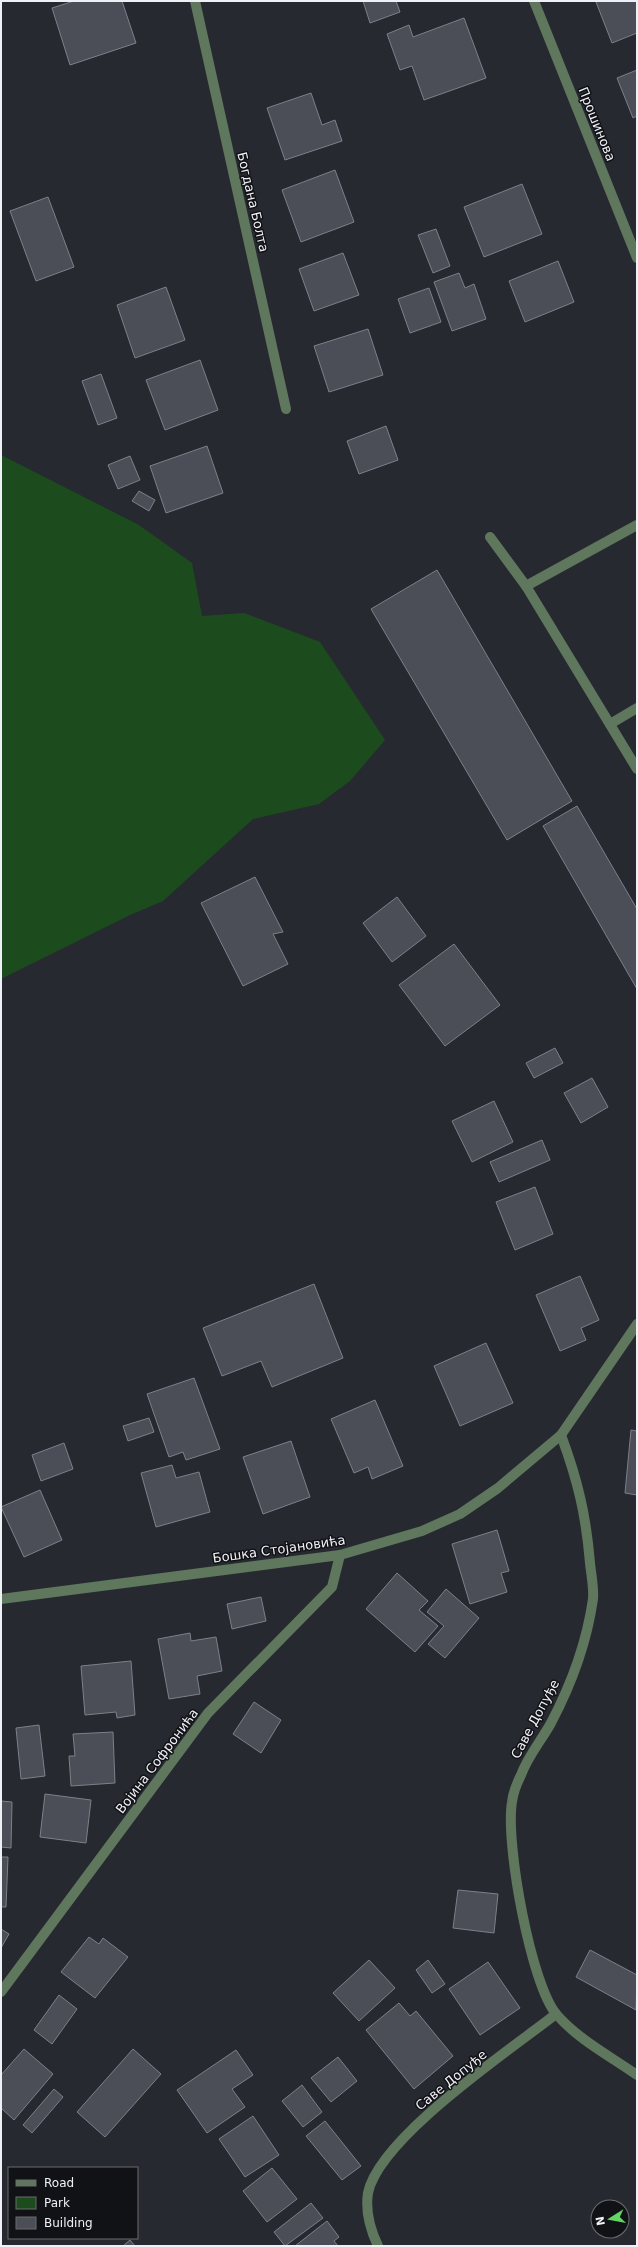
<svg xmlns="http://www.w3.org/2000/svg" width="638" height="2247" viewBox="0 0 638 2247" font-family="'DejaVu Sans',sans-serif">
  <rect width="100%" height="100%" fill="#272931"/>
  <!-- green -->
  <path fill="#1c4c1d" d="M1,455L139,525L192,563L202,616L244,613L320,642L385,740L350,781L319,804L253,819L163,901L130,915L1,979Z"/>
  <!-- building -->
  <g fill="#4b4e57" stroke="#7d808a">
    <path d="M74,1H122L136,43L70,65L52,8Z"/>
    <path d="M363,1H396L400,12L370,23Z"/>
    <path d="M600,1H637V33L612,43L596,2Z"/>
    <path d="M464,18L486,78L424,100L412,66L400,70L387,34L409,25L413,37Z"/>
    <path d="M637,70V116L633,118L617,78Z"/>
    <path d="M311,93L322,125L335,120L342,141L285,160L267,108Z"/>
    <path d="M335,170L354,222L301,242L282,190Z"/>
    <path d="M522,184L542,234L484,257L464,207Z"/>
    <path d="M48,197L74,267L36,281L10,211Z"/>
    <path d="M436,229L450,266L433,273L418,235Z"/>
    <path d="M343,253L359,295L314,311L299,269Z"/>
    <path d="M558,261L574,302L525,322L509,281Z"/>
    <path d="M459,273L465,288L474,284L486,319L452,331L434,282Z"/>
    <path d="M166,287L185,340L135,358L117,305Z"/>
    <path d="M429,288L441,322L410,333L398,299Z"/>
    <path d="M368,329L383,375L329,392L314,346Z"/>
    <path d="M200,360L218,410L165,430L146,380Z"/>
    <path d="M101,374L117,418L98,425L82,381Z"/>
    <path d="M386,426L398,460L359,474L347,441Z"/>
    <path d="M207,446L223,493L166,513L150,466Z"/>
    <path d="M130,456L140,480L118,489L108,465Z"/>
    <path d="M139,491L155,500L149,511L132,501Z"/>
    <path d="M437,570L572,801L507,840L371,609Z"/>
    <path d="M577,806L637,909V989L543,826Z"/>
    <path d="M255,877L283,932L273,934L288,964L243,986L201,903Z"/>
    <path d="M397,897L426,936L392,962L363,923Z"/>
    <path d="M454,944L500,1005L445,1046L399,985Z"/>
    <path d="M555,1048L563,1063L534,1078L526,1063Z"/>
    <path d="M592,1078L608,1107L581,1123L564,1093Z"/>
    <path d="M494,1101L513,1142L472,1162L452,1121Z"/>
    <path d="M542,1140L550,1160L499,1182L490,1162Z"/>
    <path d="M535,1187L553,1234L515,1250L496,1202Z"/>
    <path d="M580,1276L599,1320L581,1328L586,1340L560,1351L536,1295Z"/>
    <path d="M314,1284L343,1358L272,1387L261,1361L222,1376L203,1328Z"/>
    <path d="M486,1343L513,1403L460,1426L434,1366Z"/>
    <path d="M194,1378L220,1449L186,1460L183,1452L169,1457L147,1394Z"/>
    <path d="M375,1400L403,1466L372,1479L368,1467L354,1473L331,1419Z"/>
    <path d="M149,1418L154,1432L128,1441L123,1426Z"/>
    <path d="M631,1430L637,1431V1495L625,1493Z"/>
    <path d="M291,1441L310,1497L263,1514L243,1457Z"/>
    <path d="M64,1443L73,1469L41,1481L32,1455Z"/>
    <path d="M172,1465L176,1478L199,1472L210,1512L156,1527L141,1473Z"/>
    <path d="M40,1490L62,1540L24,1557L1,1507Z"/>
    <path d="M497,1530L509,1571L501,1573L507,1592L470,1604L452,1544Z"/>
    <path d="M397,1573L428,1601L419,1610L438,1626L415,1652L366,1609Z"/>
    <path d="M446,1589L479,1618L445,1658L428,1644L444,1626L427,1612Z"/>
    <path d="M261,1597L266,1621L232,1629L227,1604Z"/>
    <path d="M190,1633L191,1641L216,1637L222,1671L197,1676L200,1694L169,1699L158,1639Z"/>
    <path d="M131,1661L135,1715L117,1718L116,1712L85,1715L81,1666Z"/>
    <path d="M254,1702L281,1720L261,1753L233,1734Z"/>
    <path d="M39,1725L45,1776L21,1779L16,1728Z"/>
    <path d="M113,1732L115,1783L71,1786L69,1756H75L73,1734Z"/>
    <path d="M45,1794L91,1800L86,1843L40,1837Z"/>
    <path d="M1,1801L12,1802L11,1848L1,1847Z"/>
    <path d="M1,1857H8L6,1907H1Z"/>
    <path d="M458,1890L498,1894L494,1933L453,1928Z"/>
    <path d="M1,1929L9,1934L1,1948Z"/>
    <path d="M89,1937L99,1944L103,1938L128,1957L95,1998L61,1972Z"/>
    <path d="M590,1950L637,1975L636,2010L576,1977Z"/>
    <path d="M369,1960L395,1988L359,2021L333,1993Z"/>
    <path d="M428,1960L445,1984L432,1993L416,1970Z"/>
    <path d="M488,1962L520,2008L480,2035L449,1989Z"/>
    <path d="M59,1995L77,2009L52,2044L34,2030Z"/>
    <path d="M399,2003L410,2016L416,2011L453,2056L414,2089L366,2030Z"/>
    <path d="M24,2049L53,2074L14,2120L1,2108V2075Z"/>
    <path d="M133,2049L161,2074L105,2137L77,2112Z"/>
    <path d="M236,2050L253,2075L232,2089L245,2107L207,2133L177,2090Z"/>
    <path d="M338,2057L357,2081L331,2102L311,2078Z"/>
    <path d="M302,2085L322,2112L303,2127L282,2101Z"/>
    <path d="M54,2089L63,2097L32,2133L23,2125Z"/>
    <path d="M253,2116L279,2155L245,2177L219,2139Z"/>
    <path d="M325,2121L361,2166L342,2180L306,2136Z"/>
    <path d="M272,2168L297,2199L267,2222L243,2191Z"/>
    <path d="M311,2203L323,2218L285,2246L274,2232Z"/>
    <path d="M327,2221L339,2237L334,2241L338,2246H295Z"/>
    <path d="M130,2240L135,2246H123Z"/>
  </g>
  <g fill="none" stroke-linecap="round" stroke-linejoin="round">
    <!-- minor -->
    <g stroke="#5e775d" stroke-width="10">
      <path d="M195,1L286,409"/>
      <path d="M534,1L637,258"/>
      <path d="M490,537L526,586L637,769"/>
      <path d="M526,586L637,525"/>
      <path d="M610,724L637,708"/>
      <path d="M561,1435C578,1481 586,1515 590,1563C591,1574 594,1587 593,1599C587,1641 571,1685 551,1723C541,1741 528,1756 521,1775C517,1783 513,1793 512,1802C505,1842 531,1986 557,2015C579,2040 610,2056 637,2075"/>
      <path d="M1,1599L340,1555L422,1531L460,1514L498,1488L561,1435L637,1324"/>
      <path d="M1,1992L208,1713L332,1587L340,1555"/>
      <path d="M378,2246C370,2229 365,2212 368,2193C379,2138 510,2050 556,2014"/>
    </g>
  </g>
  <g text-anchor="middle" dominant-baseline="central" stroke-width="3" stroke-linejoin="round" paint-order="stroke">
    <!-- street labels -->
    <g font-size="13" fill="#f0f1f7" stroke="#111215">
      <text transform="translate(597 124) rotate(68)">Прошинова</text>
      <text transform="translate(253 202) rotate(77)">Богдана Болта</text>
      <text transform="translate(279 1549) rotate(-8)">Бошка Стојановића</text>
      <text transform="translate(535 1719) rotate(-62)">Саве Допуђе</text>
      <text transform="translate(157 1761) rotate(-53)">Војина Софронића</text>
      <text transform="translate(451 2080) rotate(-39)">Саве Допуђе</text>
    </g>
  </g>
  <!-- border -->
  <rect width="638" height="2247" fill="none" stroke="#f0f1f7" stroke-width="4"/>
  <!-- legend -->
  <rect x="8" y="2167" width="130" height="72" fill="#111215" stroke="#6a6b6f"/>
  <rect x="16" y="2180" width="20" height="6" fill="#5e775d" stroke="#6a6b6f"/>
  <text x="44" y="2187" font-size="12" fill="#f0f1f7">Road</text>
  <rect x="16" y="2197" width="20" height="12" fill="#1c4c1d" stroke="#6a6b6f"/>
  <text x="44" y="2207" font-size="12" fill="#f0f1f7">Park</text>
  <rect x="16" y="2217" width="20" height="12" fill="#4b4e57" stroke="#6a6b6f"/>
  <text x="44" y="2227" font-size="12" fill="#f0f1f7">Building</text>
  <!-- north arrow -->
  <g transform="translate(610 2219) rotate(259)"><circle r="19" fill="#111215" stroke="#6a6b6f"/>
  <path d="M0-3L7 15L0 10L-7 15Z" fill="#65d467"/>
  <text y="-6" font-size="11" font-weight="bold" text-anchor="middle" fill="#f0f1f7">N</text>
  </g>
</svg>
